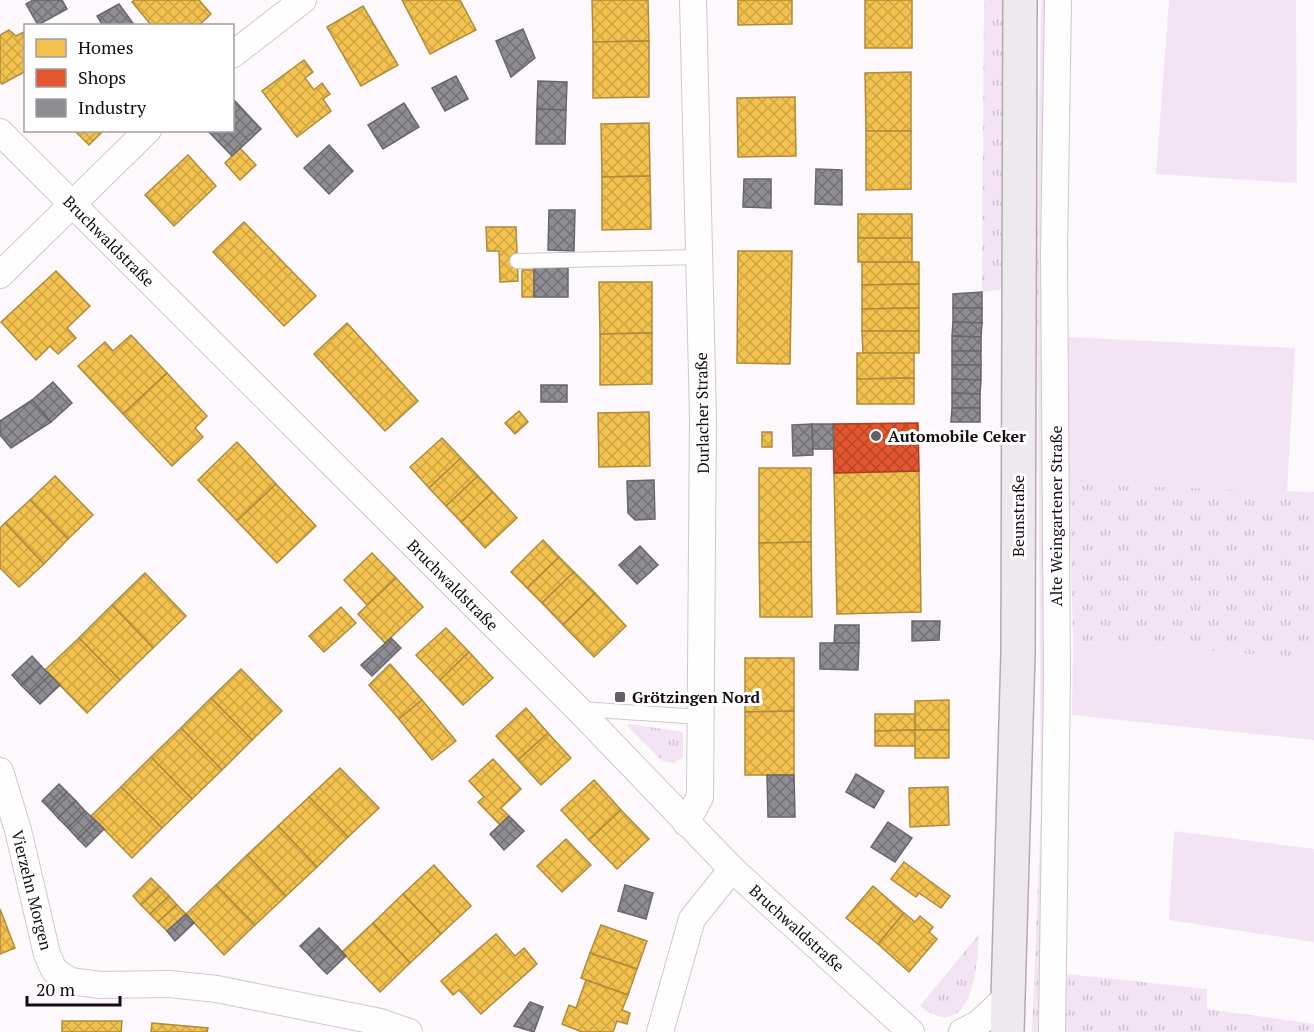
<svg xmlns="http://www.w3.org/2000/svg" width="1314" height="1032" viewBox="0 0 1314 1032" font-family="'PT Serif',serif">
  <defs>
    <pattern id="grass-tufts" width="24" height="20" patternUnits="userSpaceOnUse" patternTransform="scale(1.5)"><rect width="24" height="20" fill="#f3e4f3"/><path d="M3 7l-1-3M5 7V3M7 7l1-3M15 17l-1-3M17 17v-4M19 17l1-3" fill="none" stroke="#cfc2cf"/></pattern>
    <pattern id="homes-cross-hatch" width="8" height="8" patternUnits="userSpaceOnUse" patternTransform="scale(1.5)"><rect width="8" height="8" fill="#f2c14e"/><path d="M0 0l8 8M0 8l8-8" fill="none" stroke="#cfa543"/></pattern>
    <pattern id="shops-cross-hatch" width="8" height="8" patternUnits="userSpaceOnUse" patternTransform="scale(1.5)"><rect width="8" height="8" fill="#e4572e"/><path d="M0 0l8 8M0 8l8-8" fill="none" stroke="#b84626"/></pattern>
    <pattern id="industry-cross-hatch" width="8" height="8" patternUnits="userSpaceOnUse" patternTransform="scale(1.5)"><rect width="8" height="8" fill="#8d8d92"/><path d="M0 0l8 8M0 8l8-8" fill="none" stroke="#727276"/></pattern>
  </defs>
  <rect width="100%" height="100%" fill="#fcf8fc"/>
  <!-- grass -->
  <g fill="url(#grass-tufts)">
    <path d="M984,0H1002V289L982,292Z"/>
    <path d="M1041,0H1050L1045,1032H1032L1041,812L1037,259Z"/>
    <path d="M1069,483L1314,492V659L1073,641Z"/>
    <path d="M629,724L683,732V757L674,763L662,761L628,727Z"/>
    <path d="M979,934C978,956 975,1027 937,1016C931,1014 925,1009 920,1006Z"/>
    <path d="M1067,974L1207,989V1009L1314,1024V1032H1062Z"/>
  </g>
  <!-- green -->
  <g fill="#f3e4f3">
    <path d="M1169,0H1296L1297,183L1156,174Z"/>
    <path d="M1067,337L1295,348L1287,492L1069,483Z"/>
    <path d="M1073,641L1314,659V740L1072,715Z"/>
    <path d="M1174,831L1314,849V942L1169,920Z"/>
  </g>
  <!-- homes -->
  <g fill="url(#homes-cross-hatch)" stroke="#af8b3d" stroke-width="1.5">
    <path d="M135,0H199L211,14L198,26H152L132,2Z"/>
    <path d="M402,0H460L476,30L430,54Z"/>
    <path d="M592,0H648L649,41L593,42Z"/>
    <path d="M738,0H792V24L738,25Z"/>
    <rect x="865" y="0" width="47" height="48"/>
    <path d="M363,6L398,65L361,86L327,27Z"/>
    <path d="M9,30L16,36L26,31V71L2,84L0,82V35Z"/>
    <path d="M649,41V97L593,98V42Z"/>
    <path d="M304,60L313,72L305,78L314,90L322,83L330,94L323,99L331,111L297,137L262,91Z"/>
    <path d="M911,72V131H866L865,73Z"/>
    <path d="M795,97L796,156L738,157L737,98Z"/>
    <path d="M649,123L650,176L602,177L601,124Z"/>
    <path d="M74,130H104L89,145Z"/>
    <path d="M866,131H911V189L866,190Z"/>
    <path d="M240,148L256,165L240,180L225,163Z"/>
    <path d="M188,155L216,186L174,226L145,195Z"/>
    <path d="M650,176L651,229L602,230V177Z"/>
    <rect x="858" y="214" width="54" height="24"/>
    <path d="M244,222L316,296L284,326L213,252Z"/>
    <path d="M486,227H516L518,281L500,282L499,251H487Z"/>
    <rect x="858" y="238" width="54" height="24"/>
    <path d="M738,251H792L790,364L737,363Z"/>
    <path d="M862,262H919V284L862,285Z"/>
    <rect x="522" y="270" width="12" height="27"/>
    <path d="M56,271L90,306L67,328L76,338L58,354L50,346L36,360L1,322Z"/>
    <path d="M599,282H652V333L600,334Z"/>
    <path d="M919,284V308L862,309V285Z"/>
    <path d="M919,308V331H862V309Z"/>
    <path d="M347,323L418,401L385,431L314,354Z"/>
    <path d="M862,331H919V353H863Z"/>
    <path d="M652,333V384L600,385V334Z"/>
    <path d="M131,335L167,373L123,414L78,366L105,342L113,351Z"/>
    <path d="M857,353H914V378L857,379Z"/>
    <path d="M167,373L207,416L195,428L203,437L172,466L123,414Z"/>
    <path d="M914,378V404H857V379Z"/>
    <path d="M519,411L528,422L515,434L505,423Z"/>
    <path d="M649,412L650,466L599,467L598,413Z"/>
    <rect x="762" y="432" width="10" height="15"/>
    <path d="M442,438L461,458L429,488L410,467Z"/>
    <path d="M237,442L276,484L237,521L198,480Z"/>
    <path d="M461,458L478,476L446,506L429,488Z"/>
    <path d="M759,468H811V542L759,543Z"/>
    <path d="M919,471L921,612L837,614L834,473Z"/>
    <path d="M55,476L93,515L68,539L30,500Z"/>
    <path d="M478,476L493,492L461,522L446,506Z"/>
    <path d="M276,484L316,526L277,563L237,521Z"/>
    <path d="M493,492L517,518L485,548L461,522Z"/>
    <path d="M30,500L68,539L44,564L5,523Z"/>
    <path d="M5,523L44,564L19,587L0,568V528Z"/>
    <path d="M543,540L559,557L527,588L511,572Z"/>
    <path d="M811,542L812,617H760L759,543Z"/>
    <path d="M372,553L396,578L367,605L344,580Z"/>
    <path d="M559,557L574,572L542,603L527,588Z"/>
    <path d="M574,572L595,593L563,625L542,603Z"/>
    <path d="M145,573L186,616L153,648L112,605Z"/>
    <path d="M396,578L423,607L385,643L358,614Z"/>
    <path d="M595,593L626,626L594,657L563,625Z"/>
    <path d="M112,605L153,648L120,680L79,638Z"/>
    <path d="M341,607L356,623L324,652L309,636Z"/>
    <path d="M446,628L469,652L440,680L416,655Z"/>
    <path d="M79,638L120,680L87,713L45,670Z"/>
    <path d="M469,652L493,678L463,705L440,680Z"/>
    <path d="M745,658H794V711L745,712Z"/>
    <path d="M390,664L422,700L399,719L369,685Z"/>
    <path d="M241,669L282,711L252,740L211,698Z"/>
    <path d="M211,698L252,740L222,770L181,728Z"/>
    <path d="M422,700L456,741L432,760L399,719Z"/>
    <path d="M949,700V730H915V701Z"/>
    <path d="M526,708L548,733L518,760L496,736Z"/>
    <path d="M794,711V775H745V712Z"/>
    <path d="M875,714H915V730L875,731Z"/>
    <path d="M181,728L222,770L192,799L151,757Z"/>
    <path d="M915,730L916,746H875V731Z"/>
    <rect x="915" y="730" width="34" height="28"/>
    <path d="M548,733L571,758L541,785L518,760Z"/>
    <path d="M151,757L192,799L162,828L121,787Z"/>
    <path d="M493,759L521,789L501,808L509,816L500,825L478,802L484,797L469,781Z"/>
    <path d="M340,768L379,808L348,837L309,797Z"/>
    <path d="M594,780L621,810L589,840L561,810Z"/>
    <path d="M121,787L162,828L132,858L91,816Z"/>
    <path d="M948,787L949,825L910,827L909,788Z"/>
    <path d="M309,797L348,837L317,867L278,826Z"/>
    <path d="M621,810L649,839L617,869L589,840Z"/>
    <path d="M278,826L317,867L286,896L247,855Z"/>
    <path d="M566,839L591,865L562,892L537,866Z"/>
    <path d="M247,855L286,896L255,925L216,885Z"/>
    <path d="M904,862L950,896L941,908L919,893L916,897L891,879Z"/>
    <path d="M434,865L471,906L441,934L403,894Z"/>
    <path d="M151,878L160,887L141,905L133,896Z"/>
    <path d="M216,885L255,925L224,955L186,914Z"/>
    <path d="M873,886L904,913L878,944L846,918Z"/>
    <path d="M160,887L169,896L150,914L141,905Z"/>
    <path d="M403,894L441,934L410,963L373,923Z"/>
    <path d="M169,896L177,905L158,922L150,914Z"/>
    <path d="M177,905L186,914L167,931L158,922Z"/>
    <path d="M0,909L15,948L0,954Z"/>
    <path d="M904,913L915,922L920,916L933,927L929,932L937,939L909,972L878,944Z"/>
    <path d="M373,923L410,963L380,992L342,952Z"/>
    <path d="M601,925L647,941L637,969L590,953Z"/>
    <path d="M496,934L515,956L524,948L537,964L481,1014L459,990L453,995L441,981Z"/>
    <path d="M590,953L637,969L628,995L581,978Z"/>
    <path d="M586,980L628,995L622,1010L630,1013L627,1024L617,1021L613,1032H582L562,1024L569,1005L576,1008Z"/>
    <path d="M62,1021H122L121,1032H62Z"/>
    <path d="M152,1023L208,1028L207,1032H151Z"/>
  </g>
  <!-- shops -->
  <path fill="url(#shops-cross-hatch)" stroke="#a64126" stroke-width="1.5" d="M918,423L919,471L834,473L833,424Z"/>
  <!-- industry -->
  <g fill="url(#industry-cross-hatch)" stroke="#69676c" stroke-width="1.5">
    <path d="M33,0H62L67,9L38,25L26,4Z"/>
    <path d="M119,4L135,26H103L97,16Z"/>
    <path d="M523,29L535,58L511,77L496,41Z"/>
    <path d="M456,76L468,99L445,111L432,88Z"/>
    <path d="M538,81L567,82L566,110L537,109Z"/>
    <path d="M235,101L261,129L232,156L207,130H232V104Z"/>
    <path d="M404,103L419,127L383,149L368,125Z"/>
    <path d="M537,109L566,110L565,144H536Z"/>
    <path d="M329,145L353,171L329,194L304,168Z"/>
    <path d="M816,169L842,170V205L815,204Z"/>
    <path d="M744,179H771V208L743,207Z"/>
    <path d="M549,210H575L574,251L548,250Z"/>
    <rect x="534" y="267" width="34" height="30"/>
    <path d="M982,292V308H953V294Z"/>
    <path d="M953,308H982V323L953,322Z"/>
    <path d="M953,322L982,323L981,337L952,336Z"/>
    <path d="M952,336L981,337V351H952Z"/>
    <rect x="952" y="351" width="29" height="14"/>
    <path d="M952,365H981V380L952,379Z"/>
    <path d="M952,379L981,380L980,394L952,393Z"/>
    <path d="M53,382L72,403L51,422L32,400Z"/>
    <rect x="541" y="385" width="26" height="17"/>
    <path d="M952,393L980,394V408H952Z"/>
    <path d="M32,400L51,422L11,448L0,435V421Z"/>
    <path d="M952,408H980V422H951Z"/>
    <path d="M812,424H833L834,449H812Z"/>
    <path d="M812,424L813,455L793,456L792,425Z"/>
    <path d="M654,480L655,519L635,520L628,513L627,481Z"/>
    <path d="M640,546L658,565L637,584L619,565Z"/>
    <path d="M912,621H940L939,640L912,641Z"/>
    <path d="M835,625H859V643H834Z"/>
    <path d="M391,638L401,648L372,676L361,665Z"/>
    <path d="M820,643H859L858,670L820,669Z"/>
    <path d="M32,656L41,666L21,685L12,675Z"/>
    <path d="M41,666L50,675L30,694L21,685Z"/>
    <path d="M50,675L60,685L40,704L30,694Z"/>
    <path d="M856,774L884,791L874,808L846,792Z"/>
    <path d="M767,775H794L795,817H768Z"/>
    <path d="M59,784L67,792L50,809L42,801Z"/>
    <path d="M67,792L76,801L58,818L50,809Z"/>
    <path d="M76,801L85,811L68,828L58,818Z"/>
    <path d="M85,811L96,821L78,839L68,828Z"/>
    <path d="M509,816L524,831L504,850L490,834Z"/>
    <path d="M96,821L104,829L86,847L78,839Z"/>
    <path d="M888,822L912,838L895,862L871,847Z"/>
    <path d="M625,885L653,893L646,919L618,911Z"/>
    <path d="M186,914L194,923L175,941L167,931Z"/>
    <path d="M319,928L328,937L309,955L300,946Z"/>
    <path d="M328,937L338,947L318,965L309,955Z"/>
    <path d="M338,947L346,956L327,974L318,965Z"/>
    <path d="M530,1002L543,1007L534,1032L514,1026Z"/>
  </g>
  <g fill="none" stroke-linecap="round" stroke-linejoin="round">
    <!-- lane casing -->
    <g stroke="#cec8ce" stroke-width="16">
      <g id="lane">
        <path d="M517,261L699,257"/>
        <path d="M580,709L701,717"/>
      </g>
    </g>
    <!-- street casing -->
    <g stroke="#cec8ce" stroke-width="28">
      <g id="street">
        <path d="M232,55L303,0"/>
        <path d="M0,132L578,709L732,869L911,1032"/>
        <path d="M0,275L148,130"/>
        <path d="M0,771L18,830L47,954L54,970L70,981L100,985L169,984L217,989L380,1022L409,1032"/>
        <path d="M686,823L700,797L703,418L693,0"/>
        <path d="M660,1032L692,919L732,869"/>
        <path d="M962,1032L978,1024L1010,994"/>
        <path d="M1052,1032L1057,676L1054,254L1058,0"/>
      </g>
    </g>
    <!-- primary casing -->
    <g stroke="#b4a8b4" stroke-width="36">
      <path id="primary" d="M1007,1032L1018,654L1020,0"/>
    </g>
    <!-- lane -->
    <use href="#lane" stroke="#fffeff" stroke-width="14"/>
    <!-- street -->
    <use href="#street" stroke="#fffeff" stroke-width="26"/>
    <!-- primary -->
    <use href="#primary" stroke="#eee9ee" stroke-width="33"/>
  </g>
  <!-- markers -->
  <g fill="#655f65" stroke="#fff" stroke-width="2">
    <circle cx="876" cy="436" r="6"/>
    <rect x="614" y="691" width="12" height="12" rx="3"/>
  </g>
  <g text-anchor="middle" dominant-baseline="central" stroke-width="6" stroke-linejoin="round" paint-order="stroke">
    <!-- street labels -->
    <g font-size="16" fill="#140d14" stroke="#fff">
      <text transform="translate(109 241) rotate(45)">Bruchwaldstraße</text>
      <text transform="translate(702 413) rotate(-91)">Durlacher Straße</text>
      <text transform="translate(1018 516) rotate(-90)">Beunstraße</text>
      <text transform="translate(1056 516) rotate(-90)">Alte Weingartener Straße</text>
      <text transform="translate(453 585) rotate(45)">Bruchwaldstraße</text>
      <text transform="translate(32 890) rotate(76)">Vierzehn Morgen</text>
      <text transform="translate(797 928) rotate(42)">Bruchwaldstraße</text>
    </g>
    <!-- poi labels -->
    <g font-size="16" font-weight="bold" fill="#140d14" stroke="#fff" text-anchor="start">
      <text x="888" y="436">Automobile Ceker</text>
      <text x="632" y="697">Grötzingen Nord</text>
    </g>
  </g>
  <!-- legend -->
  <rect x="24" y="24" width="210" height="108" fill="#ffffff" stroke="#a19ea1" stroke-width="1.5"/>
  <rect x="36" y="39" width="30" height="18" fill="#f2c14e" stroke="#a19ea1" stroke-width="1.5"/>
  <text x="78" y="54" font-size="18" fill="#140d14">Homes</text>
  <rect x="36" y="69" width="30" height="18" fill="#e4572e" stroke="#a19ea1" stroke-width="1.5"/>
  <text x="78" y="84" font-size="18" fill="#140d14">Shops</text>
  <rect x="36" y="99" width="30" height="18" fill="#8d8d92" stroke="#a19ea1" stroke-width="1.5"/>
  <text x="78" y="114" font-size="18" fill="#140d14">Industry</text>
  <!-- scale -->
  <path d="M27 996v9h93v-9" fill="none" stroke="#140d14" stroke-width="3"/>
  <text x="36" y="996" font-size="18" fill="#140d14" stroke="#ffffff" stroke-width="4.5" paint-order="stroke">20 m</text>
</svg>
